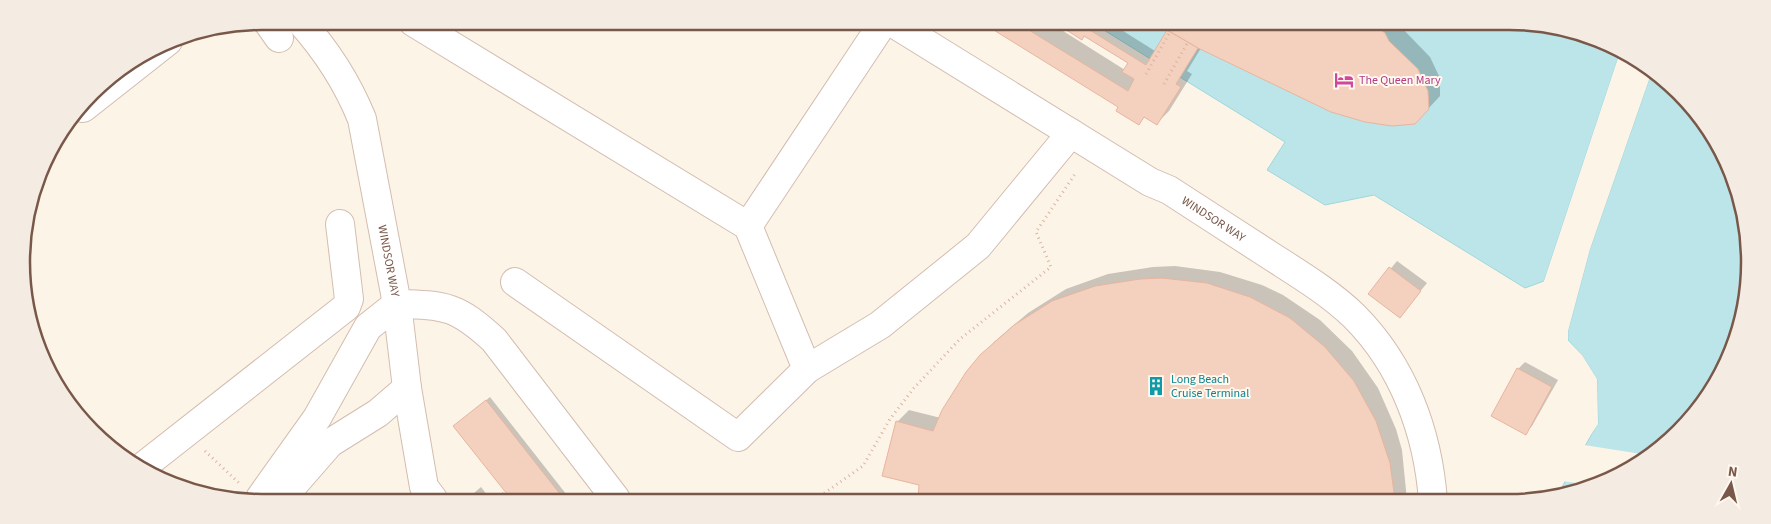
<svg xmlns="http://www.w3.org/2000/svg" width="1771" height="524" viewBox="0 0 1771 524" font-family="'Source Sans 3',sans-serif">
  <rect width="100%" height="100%" fill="#fdf4e8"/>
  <!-- water -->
  <g fill="#bbe5e9" stroke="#a0d6db">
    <path d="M1094,24L1556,26L1620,52L1544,281L1525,288L1374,195L1325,205L1267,170L1285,142Z"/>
    <path d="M1652,71L1709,128L1745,215V309L1718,382L1679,432L1615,478L1557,496L1598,423L1597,379L1582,355L1568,340V331L1590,249Z"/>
  </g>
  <!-- pier -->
  <g fill="#fdf4e8">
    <path d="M1620,52L1622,53L1547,281L1543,284Z"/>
    <path d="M1650,69L1652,71L1590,249L1568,331V341L1582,355L1597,379L1598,424L1584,445L1648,455L1615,478L1591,485L1562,481L1595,422L1594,380L1580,356L1566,342L1565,331L1588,248Z"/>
  </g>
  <!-- shadow -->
  <g fill="#0003">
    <path d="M986,24H1052L1125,70L1130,63L1085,35L1059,24H1112L1155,51L1168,29L1160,24L1399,25L1430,57L1440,78V96L1427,110L1201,48L1187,71L1192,74L1169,111L1157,123L1145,116L1138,123L1120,106Z"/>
    <path d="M1397,261L1427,283L1400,316L1370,294Z"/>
    <path d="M1175,266L1220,272L1262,285L1283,295L1320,320L1352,351L1378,388L1396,429L1402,450L1407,500H920V484L897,422L909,410L941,418L994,342L1028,313L1066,289L1108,274L1153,267Z"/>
    <path d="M1525,362L1558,380L1532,426L1525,433L1518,369Z"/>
    <path d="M490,397L570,499H512L458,423Z"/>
    <path d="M481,487L490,499H467Z"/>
    <path d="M503,492L508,499H494Z"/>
  </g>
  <!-- building -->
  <g fill="#f4d0be" stroke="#e8b59d">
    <path d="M984,24H1019L1128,91L1134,79L1122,72L1128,63L1084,36L1082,40L1057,24H1080L1146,65L1167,30L1198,48L1176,84L1181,87L1157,125L1144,117L1139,125L1116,111L1118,107Z"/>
    <path d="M1157,24L1374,25L1385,33L1389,41L1418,69L1428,91L1429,109L1415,124L1392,126L1365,122L1331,112L1198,48Z"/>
    <path d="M1389,267L1421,291L1400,318L1368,294Z"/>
    <path d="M1162,278L1207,283L1250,297L1290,318L1325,347L1354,381L1376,421L1390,463L1395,500H918L919,485L882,476L896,421L933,431L942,410L966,372L980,355L1014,325L1052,301L1095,286L1140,279Z"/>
    <path d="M1517,368L1552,387L1526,435L1491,416Z"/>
    <path d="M486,400L564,499H511L453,426Z"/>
  </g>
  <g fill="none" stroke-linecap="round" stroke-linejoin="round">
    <!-- minor casing -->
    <g stroke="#d3bdaf" stroke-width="30">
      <g id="minor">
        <path d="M267,21L279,38"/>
        <path id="s1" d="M300,21C327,51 347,82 362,119L397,304L407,388L424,487L433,499"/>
        <path d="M413,22L748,226L807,369L738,437L515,282"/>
        <path id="s2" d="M893,23L1150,182L1169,190C1204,213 1239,235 1274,258C1302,276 1330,293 1354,316C1403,365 1428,432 1433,501"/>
        <path d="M83,108L168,41"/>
        <path d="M748,226L883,23"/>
        <path d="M397,304C446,305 457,306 494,340L616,499"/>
        <path d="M807,369L880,325L978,246L1071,133"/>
        <path d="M141,468L346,307L349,299L340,224"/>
        <path d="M260,498L317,418L368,327L397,304"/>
        <path d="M282,498L330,443L378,413L407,388"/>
      </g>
    </g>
    <!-- path -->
    <g stroke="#dab3a0" stroke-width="3" stroke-dasharray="1 4" stroke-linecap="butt">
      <path d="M1146,74L1170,32"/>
      <path d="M1164,84L1188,42"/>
      <path d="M205,451L239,483"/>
      <path d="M816,499L863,466L890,419L914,388L960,339L1051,267L1036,232L1075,174"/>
    </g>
    <!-- minor -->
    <use href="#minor" stroke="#fff" stroke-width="28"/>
  </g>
  <!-- icons -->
  <defs>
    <g id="hotel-bare" transform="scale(1.5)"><path d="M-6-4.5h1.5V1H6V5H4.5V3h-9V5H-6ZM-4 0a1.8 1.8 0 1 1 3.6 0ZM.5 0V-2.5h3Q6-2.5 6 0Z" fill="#d1479c" stroke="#fff8ef" stroke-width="2.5" paint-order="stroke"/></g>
    <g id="building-bare" transform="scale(1.5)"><path d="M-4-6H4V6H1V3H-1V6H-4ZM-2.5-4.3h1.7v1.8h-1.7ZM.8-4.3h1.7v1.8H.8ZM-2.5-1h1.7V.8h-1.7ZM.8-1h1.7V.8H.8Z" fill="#0f9aa8" stroke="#fff8ef" stroke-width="2.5" paint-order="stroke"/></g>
  </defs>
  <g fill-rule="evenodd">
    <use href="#hotel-bare" x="1344" y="80"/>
    <use href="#building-bare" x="1156" y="386"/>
  </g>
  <g text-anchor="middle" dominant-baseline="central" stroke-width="4" stroke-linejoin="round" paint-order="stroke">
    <!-- hotel labels -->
    <g font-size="12" fill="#b23c85" stroke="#fff8ef" text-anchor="start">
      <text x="1359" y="80">The Queen Mary</text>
    </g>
    <!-- street labels -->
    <g font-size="12" fill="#79584a" stroke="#fff8ef">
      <text stroke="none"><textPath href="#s2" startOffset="376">WINDSOR WAY</textPath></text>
      <text stroke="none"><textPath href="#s1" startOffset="261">WINDSOR WAY</textPath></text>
    </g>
    <!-- culture labels -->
    <g font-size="12" fill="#0d838f" stroke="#fff8ef" text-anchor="start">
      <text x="1171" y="379">Long Beach<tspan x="1171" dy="14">Cruise Terminal</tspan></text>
    </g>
  </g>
  <!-- crop -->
  <path d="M0 0H1771V524H0ZM262 30H1509A232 232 0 0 1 1741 262V262A232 232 0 0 1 1509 494H262A232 232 0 0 1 30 262V262A232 232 0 0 1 262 30Z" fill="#f4ebe2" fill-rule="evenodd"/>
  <path fill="none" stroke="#79584a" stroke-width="2.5" d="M262 30H1509A232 232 0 0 1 1741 262V262A232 232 0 0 1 1509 494H262A232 232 0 0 1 30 262V262A232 232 0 0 1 262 30Z"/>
  <!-- north arrow -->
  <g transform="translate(1731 484) rotate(8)" stroke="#fff8ef" stroke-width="4" paint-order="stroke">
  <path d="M0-4L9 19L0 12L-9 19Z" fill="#79584a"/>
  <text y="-8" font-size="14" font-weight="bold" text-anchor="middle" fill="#79584a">N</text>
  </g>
</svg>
